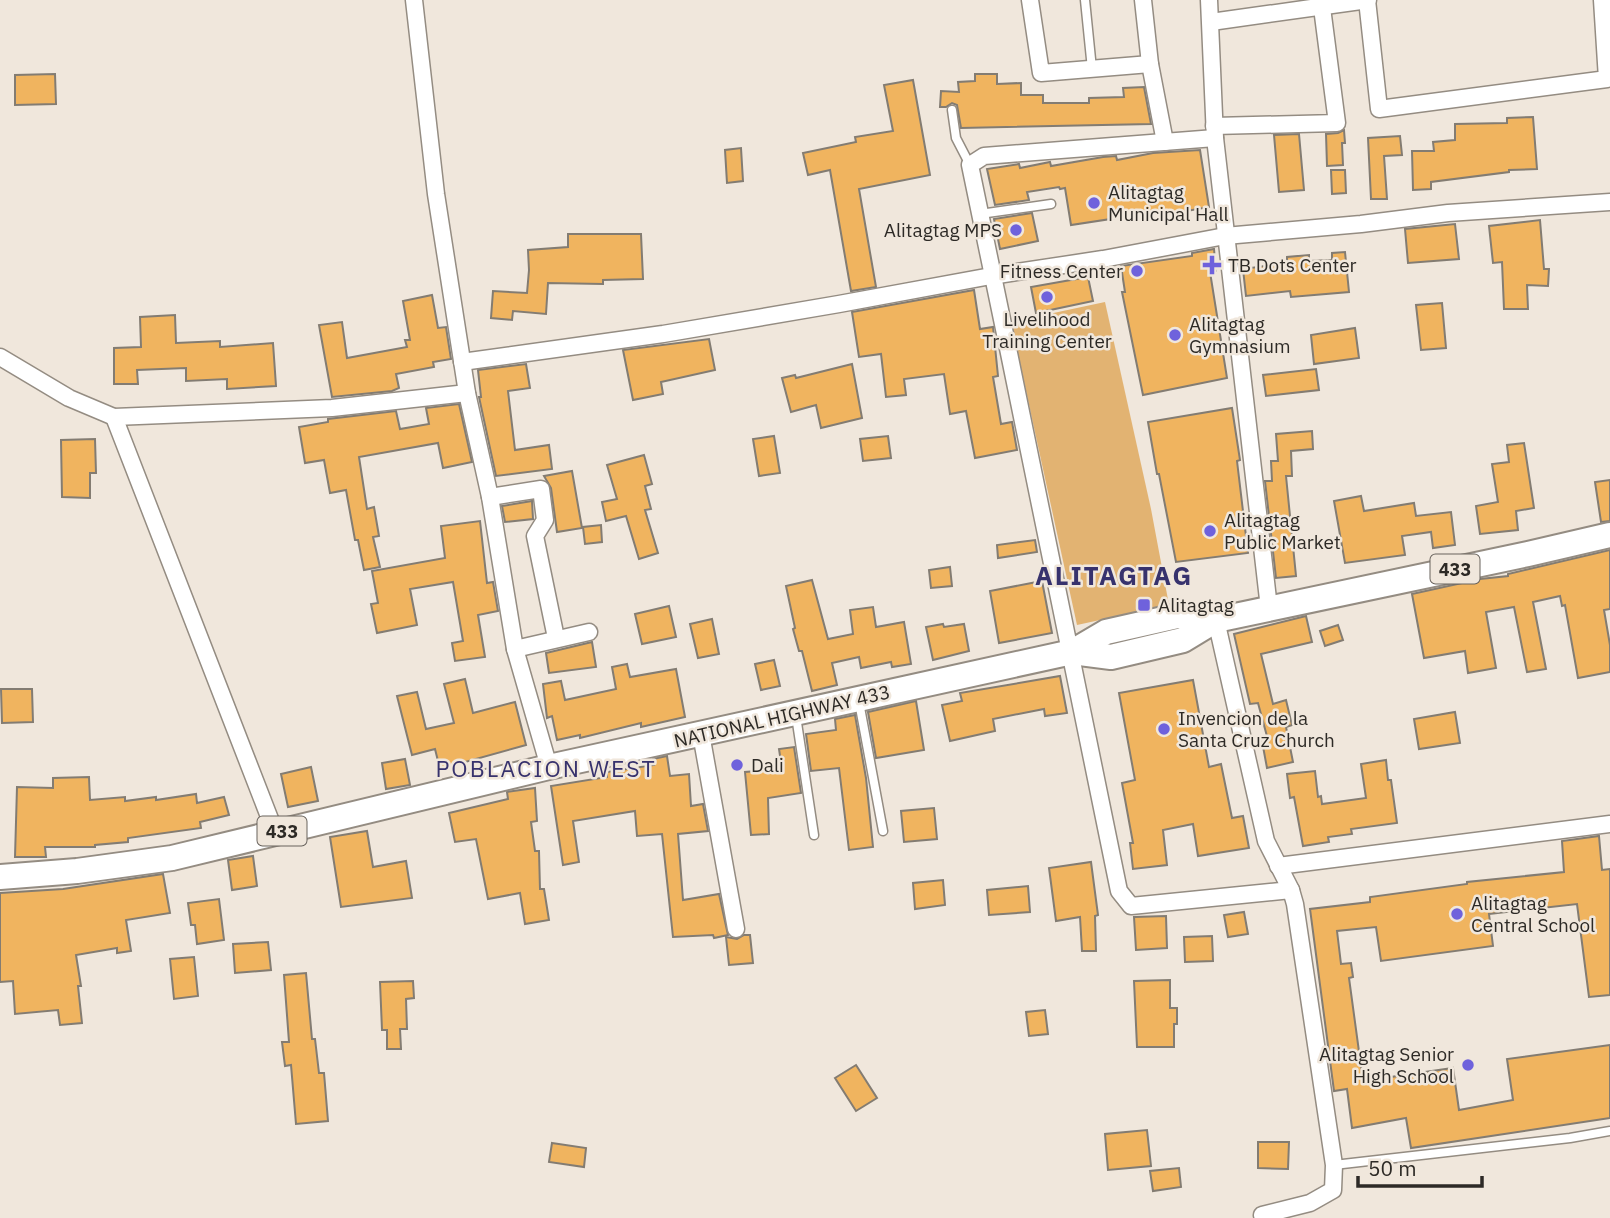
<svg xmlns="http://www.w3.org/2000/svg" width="1610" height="1218" viewBox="0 0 1610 1218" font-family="'IBM Plex Sans',sans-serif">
  <rect width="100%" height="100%" fill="#f0e7dc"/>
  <!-- green -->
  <path fill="#e2b372" d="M1105,302L1151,509L1169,605L1077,625L1011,322Z"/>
  <!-- building -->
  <g fill="#f0b45f" stroke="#837c72" stroke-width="2">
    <path d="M55,74L56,104L15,105V75Z"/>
    <path d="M975,74H997V84L1021,83V95H1043V103H1089V98L1124,97L1123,88L1144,87L1151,124L961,128L957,105L952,103L946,107H940L941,91L959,92L958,82L975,81Z"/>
    <path d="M913,80L930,175L859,189L876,287L851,291L830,170L808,175L803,153L856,142L855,137L893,131L884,85Z"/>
    <path d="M1533,117L1537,169L1509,170V172L1431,182V189L1413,190L1412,151H1434L1433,142L1455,140V124L1507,123V118Z"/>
    <path d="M1344,130L1345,143H1342L1343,165L1327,166L1326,134L1338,133Z"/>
    <path d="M1299,134L1304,190L1279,192L1274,135Z"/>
    <path d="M1400,136L1402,155L1384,156L1387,199H1371L1368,138Z"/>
    <path d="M741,148L743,181L727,183L725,150Z"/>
    <path d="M1200,150L1209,207L1170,214V210L1071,225L1065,188L1060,189L1059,187L1027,192L1029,200L995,205L987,169L1019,164L1020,168L1050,162L1051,166L1103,157L1116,156L1117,160L1153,153Z"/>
    <path d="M1331,170H1345L1346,193L1332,194Z"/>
    <path d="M1032,213L1038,241L1000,249L994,219Z"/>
    <path d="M1540,220L1544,269H1549L1548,286L1527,285L1528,309H1504L1502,262L1493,263L1489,226Z"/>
    <path d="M1455,224L1459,259L1408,263L1405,229Z"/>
    <path d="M568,234H641L643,279L603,280V284L548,283L546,314L513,311L512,320L491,318L493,291L527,293L529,270L528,250L568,247Z"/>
    <path d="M1214,249L1216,271L1210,272L1227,378L1143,395L1122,292H1125L1121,266L1192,256V253Z"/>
    <path d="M1345,252L1349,292L1291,297L1290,291L1246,296L1243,269L1287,263V257L1309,255V261L1332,260V253Z"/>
    <path d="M1088,277L1093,301L1036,313L1031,287Z"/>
    <path d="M974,290L980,329L993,327L998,376L993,377L1001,424L1012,422L1017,450L975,458L966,411L950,414L944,374L904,379L906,395L886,397L881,354L859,357L852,312Z"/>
    <path d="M432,295L438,328L446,327L451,359L433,362L434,367L396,374L399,388L392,391L332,397L319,325L342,322L347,358L407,347L405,340H410L403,301Z"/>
    <path d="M1442,303L1446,348L1421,350L1416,305Z"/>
    <path d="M175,315L176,343L220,341V347L273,343L276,386L227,389V379L186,381V368L137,370L138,384H114V348L141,347L140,317Z"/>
    <path d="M1355,328L1359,358L1314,364L1311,335Z"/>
    <path d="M709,339L715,370L661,382L663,394L633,400L623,350Z"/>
    <path d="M526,364L530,388L508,391L515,450L549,445L552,469L496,476L479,397H481L478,370Z"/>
    <path d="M852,364L862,418L821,428L816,405L791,412L782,378L795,375L796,378Z"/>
    <path d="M1316,369L1319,390L1266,396L1263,375Z"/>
    <path d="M459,404L472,462L443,468L438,443L359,457L367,509L374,507L379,536L373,537L380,567L364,570L358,540H355L346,490L330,493L324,460L305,463L299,427L328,422V419L396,411L400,429L429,424L426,408Z"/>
    <path d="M1232,408L1240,460L1237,461L1248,553L1176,562L1159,474H1157L1148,422Z"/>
    <path d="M1312,431L1313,449L1291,451L1292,476H1286L1296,576L1276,578L1265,481H1272L1271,461H1278L1276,434Z"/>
    <path d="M774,436L780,473L759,476L753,439Z"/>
    <path d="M888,436L891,458L863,461L860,439Z"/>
    <path d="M95,439L96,473H90V498L62,497L61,440Z"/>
    <path d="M1524,443L1534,508L1516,511L1518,530L1480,534L1476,506L1498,502L1492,464L1509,462L1507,445Z"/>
    <path d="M644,455L652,484L645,486L651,509L645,510L658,553L639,559L626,516L606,521L602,502L617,499L607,465Z"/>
    <path d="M572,471L582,528L557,532L551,488L544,476Z"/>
    <path d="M1610,480V521L1601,522L1595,482Z"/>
    <path d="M1361,496L1364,511L1414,503L1416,516L1451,512L1455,545L1433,548L1431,532L1402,536L1405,555L1345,563L1334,501Z"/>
    <path d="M532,501L533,519L505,522L502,506Z"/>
    <path d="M480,521L487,583L493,582L498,611L478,615L485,657L455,661L452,643L463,641L453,582L410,589L417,625L377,633L371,604L378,603L372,571L445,558L441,526Z"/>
    <path d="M601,525L602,542L585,544L583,527Z"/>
    <path d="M1035,540L1037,552L998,558L997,545Z"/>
    <path d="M1610,550V609L1604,610L1610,645V672L1578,678L1565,605L1562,606L1560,596L1533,602L1546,669L1527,672L1514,607L1486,612L1496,668L1468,673L1465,651L1424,658L1412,594L1480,579L1508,576V574Z"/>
    <path d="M950,567L952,586L931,588L929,570Z"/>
    <path d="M812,580L828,639L853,634L850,610L873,607L876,627L904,622L911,664L892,667L891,662L861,668L859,657L832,663L837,685L812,691L802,651H799L793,629L795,628L786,586Z"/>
    <path d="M1042,581L1052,633L999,643L990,591Z"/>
    <path d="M669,606L676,637L642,644L635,614Z"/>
    <path d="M1306,616L1312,642L1261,654L1273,704L1286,700L1292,725L1286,727L1293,762L1267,768L1262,741L1268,740L1258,703L1250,704L1234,634Z"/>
    <path d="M712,619L719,654L698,658L690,624Z"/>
    <path d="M943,624L944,627L964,624L969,651L933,660L926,627Z"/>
    <path d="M1338,625L1343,640L1325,646L1320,631Z"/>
    <path d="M592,642L596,667L549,673L546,653Z"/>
    <path d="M774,660L780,686L761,690L755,664Z"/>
    <path d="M627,664L630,677L676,669L685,717L641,727V723L580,738V735L557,740L552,716L547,718L543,684L561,681L565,700L616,689L612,667Z"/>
    <path d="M1060,676L1067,713L1045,716L1044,709L993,719L995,731L950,741L942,705L962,701L960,693Z"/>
    <path d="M465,679L473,713L515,702L526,745L440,769L435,749L412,755L397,696L417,692L426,729L454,723L444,684Z"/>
    <path d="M1193,680L1209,767L1221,764L1232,818L1243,816L1249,848L1198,856L1193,824L1163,830L1167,865L1133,869L1130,843H1133L1122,783L1135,780L1119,693Z"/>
    <path d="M1,689H32L33,722L2,723Z"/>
    <path d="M916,701L924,750L876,758L868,712Z"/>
    <path d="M1455,712L1460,743L1419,749L1414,719Z"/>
    <path d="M855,715L866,778L873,847L849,850L839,768L811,771L806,734L836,730L835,719Z"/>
    <path d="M794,747L801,793L768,798L769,834L751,835L745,772L782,769L779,749Z"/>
    <path d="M667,756L670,776L689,774L691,806L703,804L708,831L678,834L683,900L719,894L728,935L714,938L713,935L673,937L662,834L637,836L635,811L573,821L579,862L563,865L551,786L607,777V772L654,765L653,759Z"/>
    <path d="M405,759L410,785L386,789L382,763Z"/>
    <path d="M1386,760L1388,780H1391L1397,823L1351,829L1352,834L1328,837L1329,842L1303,846L1294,797L1290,798L1287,774L1315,771L1318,797L1321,796L1322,804L1366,798L1361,764Z"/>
    <path d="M311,767L318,801L288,807L281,774Z"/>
    <path d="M89,777L90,800L125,797V801L156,797V800L196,794L197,803L224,797L229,815L200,822L201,828L128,838V842L95,845V847H45L46,857H15L17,787L53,788V778Z"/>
    <path d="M535,788L537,821L531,822L535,851H539L540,889H544L549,920L525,924L520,893L488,899L476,839L455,842L449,813L508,799L507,792Z"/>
    <path d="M934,808L937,839L904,842L901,811Z"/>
    <path d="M367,831L373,867L406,861L412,898L341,907L330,837Z"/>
    <path d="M1599,836L1602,870L1610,869V995L1589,997L1577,904L1489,914L1493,946L1381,961L1376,927L1337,931L1341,964L1351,963L1353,977L1349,978L1363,1081L1453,1068L1459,1110L1513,1100L1507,1059L1610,1045V1118L1411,1148L1406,1118L1352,1128L1347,1089L1334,1091L1310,909L1370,902V897L1467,884V882L1564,872L1562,841Z"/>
    <path d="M253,856L257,886L232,890L228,860Z"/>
    <path d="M1091,862L1098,915L1095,916L1096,951H1082L1080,917L1056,921L1049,868Z"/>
    <path d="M163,874L170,913L126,920L131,951L117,953V948L76,955L81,986H78L82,1023L60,1025L58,1010L15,1014L13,981L0,982V893L63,889Z"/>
    <path d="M943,880L945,905L915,909L913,883Z"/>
    <path d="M1028,886L1030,912L989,915L987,890Z"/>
    <path d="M219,899L224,940L197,944L195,925H191L188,903Z"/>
    <path d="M1244,912L1248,934L1228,937L1224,915Z"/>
    <path d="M1166,916L1167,948L1136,950L1134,917Z"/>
    <path d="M744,935H750L753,963L729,965L726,937L737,939Z"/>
    <path d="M1212,936L1213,961L1185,962L1184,937Z"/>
    <path d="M268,942L271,970L235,973L233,944Z"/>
    <path d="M194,957L198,996L174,999L170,959Z"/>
    <path d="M306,973L312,1039H315L319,1073H324L328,1121L296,1124L291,1065L285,1066L282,1042H289L284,975Z"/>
    <path d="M1170,980V1008H1177V1024H1174V1047H1137L1134,981Z"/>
    <path d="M413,981L414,998L406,999L407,1029H400L401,1049H387V1030H382L380,982Z"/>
    <path d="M1045,1010L1048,1034L1029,1036L1026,1012Z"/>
    <path d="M856,1065L877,1098L856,1111L835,1078Z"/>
    <path d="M1147,1130L1151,1166L1108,1170L1105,1134Z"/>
    <path d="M1258,1142H1289L1288,1169L1258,1168Z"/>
    <path d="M552,1143L586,1148L584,1167L549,1162Z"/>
    <path d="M1179,1168L1181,1187L1153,1191L1150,1171Z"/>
  </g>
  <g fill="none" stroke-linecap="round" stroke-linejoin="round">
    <!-- lane casing -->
    <g stroke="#948c82" stroke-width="11">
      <g id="lane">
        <path d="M1085,0L1092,69"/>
        <path d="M952,110L956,138L970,165"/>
        <path d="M980,214L1051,204"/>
        <path d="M859,702L883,831"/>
        <path d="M796,716L814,835"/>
        <path d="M1334,1165L1570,1138L1610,1131"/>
      </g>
    </g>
    <!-- street casing -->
    <g stroke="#948c82" stroke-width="19">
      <g id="street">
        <path d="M414,0L436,194L467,393L490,497L515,649L549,767"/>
        <path d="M1030,0L1041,73L1150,64"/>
        <path d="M1143,0L1150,64L1165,142"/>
        <path d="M1209,0L1215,138L1269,608"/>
        <path d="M1367,0L1379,109L1607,79L1602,0"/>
        <path d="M1211,22L1368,0"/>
        <path d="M1214,126L1337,123L1321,0"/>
        <path d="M1215,138L984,156L970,165C1020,407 1071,649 1119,891L1131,906L1291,890"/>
        <path d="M0,357L69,398L114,417L332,408L467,393"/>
        <path d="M462,362L663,334L839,304L991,276L1103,259L1225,236L1361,224L1448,213L1610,202"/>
        <path d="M114,417L275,832"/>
        <path d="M490,497L541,489L545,520L535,536L556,638"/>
        <path d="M1216,620L1266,841L1291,890L1295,904L1334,1165L1333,1190L1310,1203L1262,1215L1263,1218"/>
        <path d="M515,649L589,632"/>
        <path d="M701,734L736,929"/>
        <path d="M1278,866L1610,824"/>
      </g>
    </g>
    <!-- primary casing -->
    <g stroke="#948c82" stroke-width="28">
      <g id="primary">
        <path d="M1072,652L1111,657L1183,640L1216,620L1528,554L1610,535"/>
        <path d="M0,877L77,871L172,858L549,767L1072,652L1106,632L1177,616L1216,620"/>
      </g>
    </g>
    <!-- lane -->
    <use href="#lane" stroke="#fff" stroke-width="8"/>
    <!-- street -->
    <use href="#street" stroke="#fff" stroke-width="16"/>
    <!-- primary -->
    <use href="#primary" stroke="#fff" stroke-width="24"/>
  </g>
  <!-- markers -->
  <g fill="#6f62dc" stroke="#f0e7dc" stroke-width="2.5">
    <circle cx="1094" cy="203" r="7"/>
    <circle cx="1016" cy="230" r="7"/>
    <path d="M1208.5 254.5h7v7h7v7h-7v7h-7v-7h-7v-7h7z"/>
    <circle cx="1137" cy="271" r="7"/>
    <circle cx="1047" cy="297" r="7"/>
    <circle cx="1175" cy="335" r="7"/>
    <circle cx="1210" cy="531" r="7"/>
    <rect x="1137" y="598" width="14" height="14" rx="3.5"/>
    <circle cx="1164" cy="729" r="7"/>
    <circle cx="737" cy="765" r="7"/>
    <circle cx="1457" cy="914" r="7"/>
    <circle cx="1468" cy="1065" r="7"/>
  </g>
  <g text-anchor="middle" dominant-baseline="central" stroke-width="5" stroke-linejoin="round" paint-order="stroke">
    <!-- shield labels -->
    <g fill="#f0e7dc" stroke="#68635d" stroke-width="2">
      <rect x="1430.5" y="554.5" width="49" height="29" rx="5"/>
      <rect x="257.5" y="816.5" width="49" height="29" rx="5"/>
    </g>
    <g font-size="18" font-weight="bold" fill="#2d2a26">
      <text x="1455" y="569">433</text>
      <text x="282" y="831">433</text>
    </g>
    <!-- poi labels -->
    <g font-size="19" fill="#2d2a26" stroke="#f0e7dc" text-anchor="start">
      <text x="1108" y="192">Alitagtag<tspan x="1108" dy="22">Municipal Hall</tspan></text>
      <text x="1002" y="230" text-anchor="end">Alitagtag MPS</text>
      <text x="1228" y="265">TB Dots Center</text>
      <text x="1123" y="271" text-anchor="end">Fitness Center</text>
      <text x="1047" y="319" text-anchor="middle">Livelihood<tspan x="1047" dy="22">Training Center</tspan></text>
      <text x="1189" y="324">Alitagtag<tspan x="1189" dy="22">Gymnasium</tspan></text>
      <text x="1224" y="520">Alitagtag<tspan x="1224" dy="22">Public Market</tspan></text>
      <text x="1158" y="605">Alitagtag</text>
      <text x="1178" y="718">Invencion de la<tspan x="1178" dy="22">Santa Cruz Church</tspan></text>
      <text x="751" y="765">Dali</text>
      <text x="1471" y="903">Alitagtag<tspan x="1471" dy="22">Central School</tspan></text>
      <text x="1454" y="1054" text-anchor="end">Alitagtag Senior<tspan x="1454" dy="22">High School</tspan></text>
    </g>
    <!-- street labels -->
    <g font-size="19" fill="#2d2a26" stroke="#f0e7dc">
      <text transform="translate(782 716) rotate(-13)">NATIONAL HIGHWAY 433</text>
    </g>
    <!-- quarter labels -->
    <g font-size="23" letter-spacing="2" fill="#37326d" stroke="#f0e7dc">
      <text x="546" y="768">POBLACION WEST</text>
    </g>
    <!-- district labels -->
    <g font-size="26" font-weight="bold" letter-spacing="2" fill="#37326d" stroke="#f0e7dc">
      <text x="1114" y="575">ALITAGTAG</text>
    </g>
  </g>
  <!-- scale -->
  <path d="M1358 1176v10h124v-10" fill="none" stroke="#2d2a26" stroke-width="3.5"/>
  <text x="1368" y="1176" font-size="21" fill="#2d2a26" stroke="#f0e7dc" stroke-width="5" paint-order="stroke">50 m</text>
</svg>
